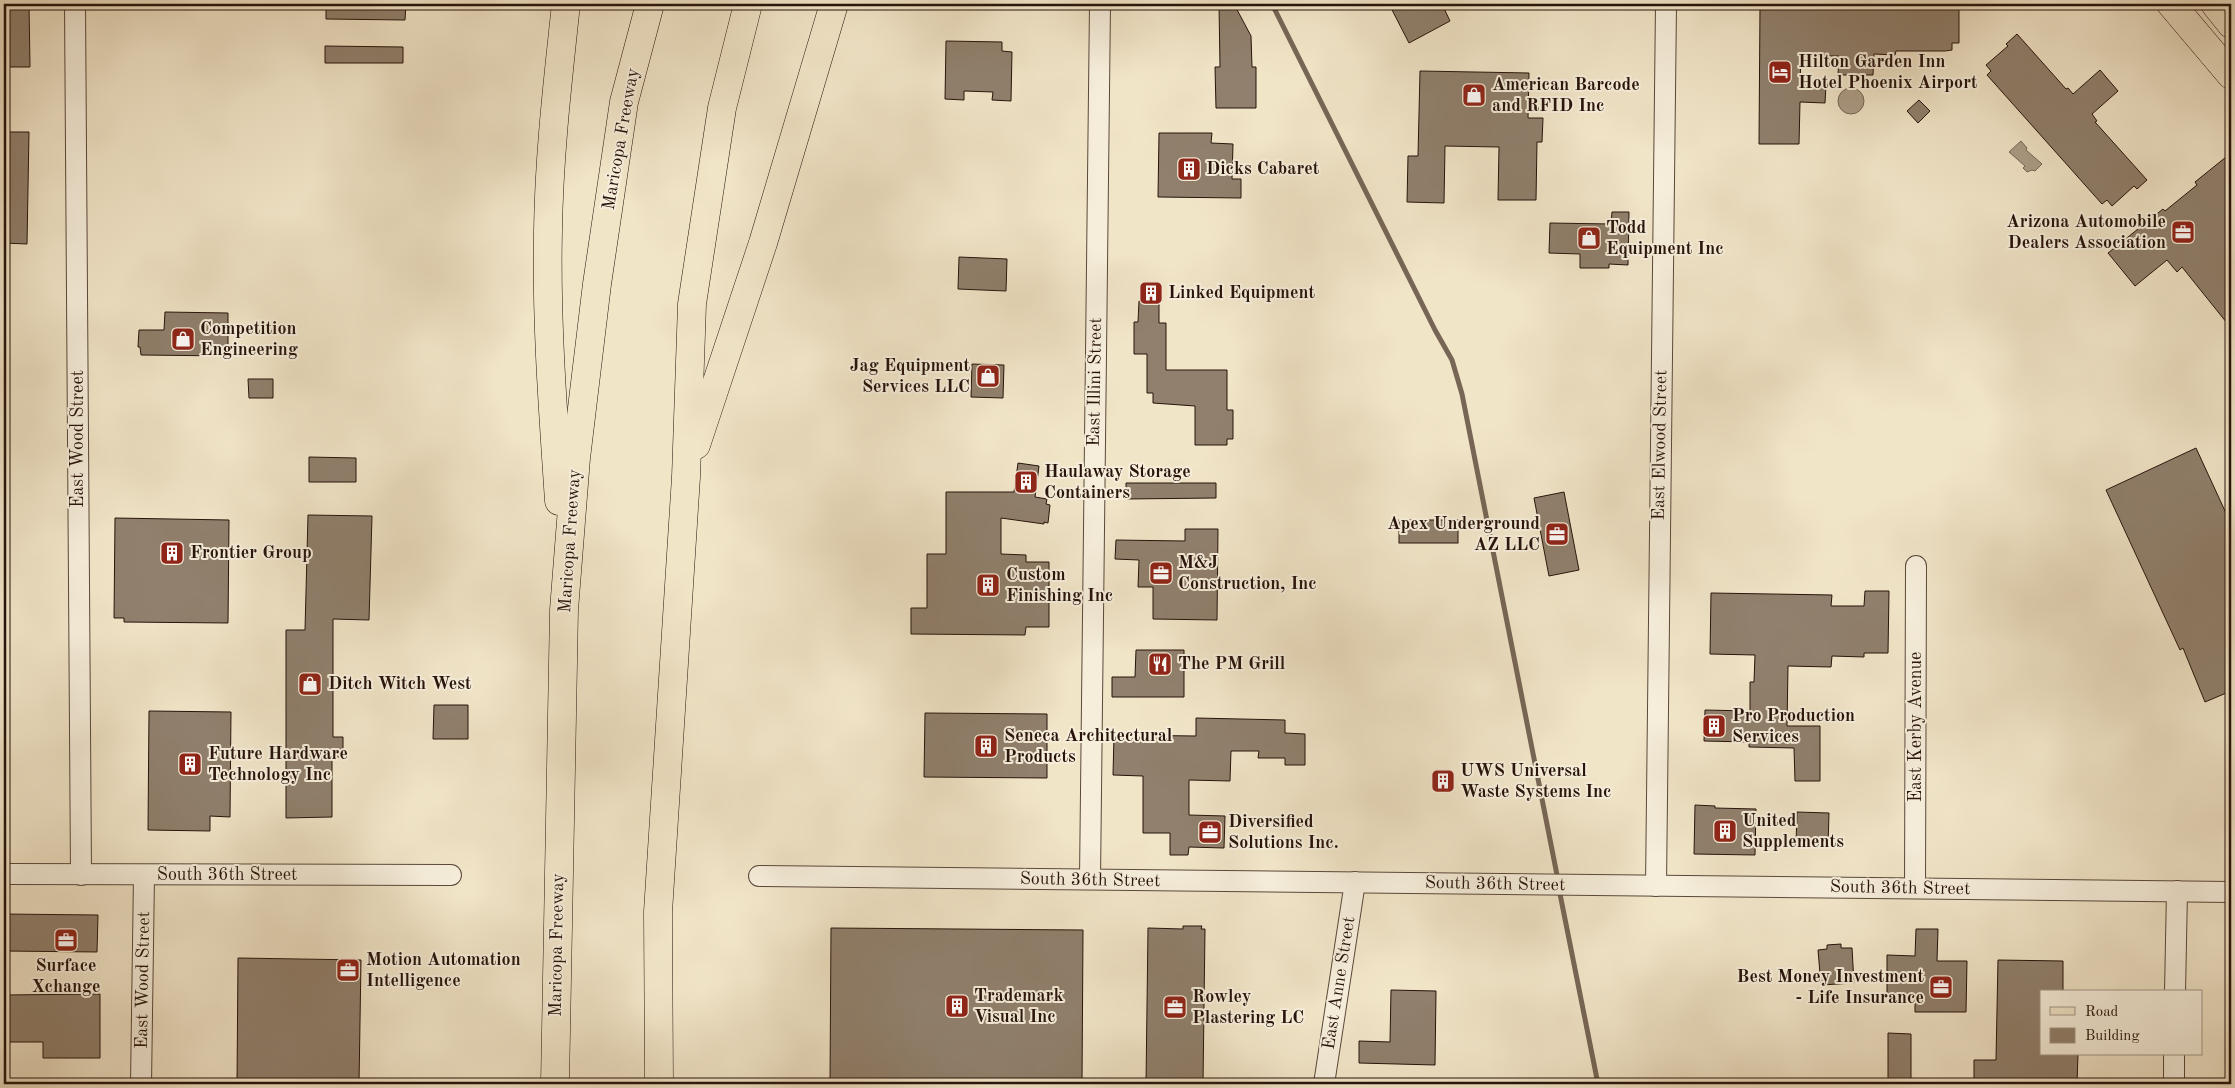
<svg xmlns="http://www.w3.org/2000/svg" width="2235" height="1088" viewBox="0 0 2235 1088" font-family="'Old Standard TT',serif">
  <rect width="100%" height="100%" fill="#f1e5c8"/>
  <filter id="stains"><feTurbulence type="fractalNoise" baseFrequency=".004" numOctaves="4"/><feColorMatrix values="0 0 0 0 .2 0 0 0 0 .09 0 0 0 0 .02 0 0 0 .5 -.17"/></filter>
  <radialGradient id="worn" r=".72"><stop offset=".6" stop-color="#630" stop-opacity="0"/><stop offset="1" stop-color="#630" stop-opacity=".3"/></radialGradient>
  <!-- water -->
  <g fill="#ac9e88" stroke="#776656">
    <circle cx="1851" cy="101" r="13"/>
    <path d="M2021,141L2027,148L2026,150L2042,164L2035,171L2032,170L2027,172L2023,168L2025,166L2009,152Z"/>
  </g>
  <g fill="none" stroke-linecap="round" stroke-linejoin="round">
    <!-- stream -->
    <g stroke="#776656" stroke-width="5">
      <path d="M1272,4L1435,330L1452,360L1462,394L1558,880"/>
      <path d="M1559,889L1598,1084"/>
    </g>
  </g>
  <!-- building -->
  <g fill="#90806d" stroke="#27130b">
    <path d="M4,4H29L30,67H4Z"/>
    <path d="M326,4H406L405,20L326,19Z"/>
    <path d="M1219,4H1234L1251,36L1252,67H1256V108H1216L1215,67H1220Z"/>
    <path d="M1389,4H1442L1450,21L1409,43Z"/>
    <path d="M1848,4H1863V7L1959,9V43H1952V50L1945,51H1896L1895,55L1874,54L1873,75H1838L1839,56H1801L1800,85H1826L1825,103L1800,102L1799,144H1759L1760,5L1847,7Z"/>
    <path d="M2017,34L2066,89L2068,88L2073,94L2100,70L2118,91L2092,114L2097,121L2095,122L2147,180L2137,189L2134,186L2112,206L2107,200L2102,204L1987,75L1991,71L1986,65L2008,46L2006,44Z"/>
    <path d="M946,41L1002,42V51L1012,52L1011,101L992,100L993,92L964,91V100L945,99Z"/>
    <path d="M325,46L403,47V63H325Z"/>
    <path d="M1420,71L1529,73L1528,118H1543L1542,142H1537L1536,200H1498L1499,147L1445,146L1444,203L1407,202L1408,156H1418Z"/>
    <path d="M1919,100L1930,111L1918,123L1907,111Z"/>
    <path d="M4,132H29L27,244L4,243Z"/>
    <path d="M1159,133H1212L1211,143L1233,144L1232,179H1241V198L1158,197Z"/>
    <path d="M2231,153V328L2182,267L2177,272L2167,260L2135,286L2108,253L2163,209L2165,211L2197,185L2195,182Z"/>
    <path d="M1612,212H1629L1628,265L1609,264V268H1580V254L1549,253L1550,223L1611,224Z"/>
    <path d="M959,257L1007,259L1006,291L958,289Z"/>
    <path d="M1142,284H1159V323H1166V370H1227V410H1233V439H1227V445H1195V406L1153,403V393H1147V354H1134V322H1138L1139,301H1142Z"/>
    <path d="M165,312L228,313V356L141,355L140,347H138L139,330H164Z"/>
    <path d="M972,364L1004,365L1003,398L971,397Z"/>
    <path d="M248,379H273V398H249Z"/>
    <path d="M2196,448L2231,524V626L2226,628L2231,640V691L2205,702L2183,648L2180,650L2106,490Z"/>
    <path d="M309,457L356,458V482H309Z"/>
    <path d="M1018,463L1039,466L1035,497L1047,499L1046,504L1050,505L1048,523L1044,522V524L1001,518V554L1026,555V562H1049V627H1026L1025,635L911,634V608H927V554H946V492H1014Z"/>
    <path d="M1126,483H1216V498L1126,499Z"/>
    <path d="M1564,492L1579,570L1549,576L1534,498Z"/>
    <path d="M308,515L372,516L369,620L333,619V737H343V757H332V817L286,818V630H305Z"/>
    <path d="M115,518L229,520L228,623L124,622V618H114Z"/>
    <rect x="1399" y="520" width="59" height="23"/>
    <path d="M1185,529H1218L1217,620L1153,619V587H1138L1139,560L1115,559L1116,540L1185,541Z"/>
    <path d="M1865,591H1889L1888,653H1864V657L1832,656L1831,667L1788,666L1787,726H1820V781H1795L1794,748L1749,747V742L1704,741L1705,710L1750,711V682H1754L1755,655L1710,654L1711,593L1832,595L1831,606H1864Z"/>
    <path d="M1136,650H1184V697H1112V677H1135Z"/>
    <path d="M434,705H468V739H433Z"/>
    <path d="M149,711L231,712L230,817L210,816V831L148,830Z"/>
    <path d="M925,713L1047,714V778L924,777Z"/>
    <path d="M1196,718L1285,720V733L1305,734V765H1285V758H1258L1259,751H1231L1230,781L1189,780V815L1225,816L1224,848L1189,847L1188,855H1170V833H1143V776L1113,775L1114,735L1196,736Z"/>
    <path d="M1695,805L1715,806V808L1756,809L1755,855L1694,854Z"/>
    <path d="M1797,812L1829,813L1828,846L1796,844Z"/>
    <path d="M4,914L98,915L97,952L4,951Z"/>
    <path d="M1183,926H1202L1201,929H1205L1203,1084H1146L1148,928L1183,929Z"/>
    <path d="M831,928L1083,930L1082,1084L830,1083Z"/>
    <path d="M1916,929H1938L1937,961H1967L1966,1012H1915V996H1887V955L1915,956Z"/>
    <path d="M1841,944V948H1852L1854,983L1821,985L1818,950L1827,949V945Z"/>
    <path d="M238,958L361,960L359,1084H237Z"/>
    <path d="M1998,960L2063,961V992H2041V1054H2078L2077,1084H1974V1060H1996Z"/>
    <path d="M1391,990L1436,991L1435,1065L1359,1063V1041L1390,1042Z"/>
    <path d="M100,994V1058H43V1042H4V995Z"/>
    <path d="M1888,1033L1911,1034V1084H1888Z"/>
  </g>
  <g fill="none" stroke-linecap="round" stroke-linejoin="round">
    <!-- minor casing -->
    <g stroke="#5a483a" stroke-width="22">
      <g id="minor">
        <path d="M75,4L81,875"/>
        <path d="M4,874L451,875"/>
        <path d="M759,876L2231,892"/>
        <path d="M1090,879L1100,4"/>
        <path d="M1656,886L1666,4"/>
        <path d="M1915,888L1916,566"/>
        <path d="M2175,992L2177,891"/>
        <path d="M141,1084L144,875"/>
        <path d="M1324,1084L1355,882"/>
        <path d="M2174,1084V1054"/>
      </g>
    </g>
    <!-- primary casing -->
    <g stroke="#27130b" stroke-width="29">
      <g id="primary">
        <path d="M2171,4L2231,75"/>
        <path d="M2215,4L2231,24"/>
      </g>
    </g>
    <!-- motorway casing -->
    <g stroke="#27130b" stroke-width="29">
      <g id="motorway">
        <path d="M696,445L763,243L834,4"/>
        <path d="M559,501C553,411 546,321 548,231C549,155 558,79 566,4"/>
        <path d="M555,1084L564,610L576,458L597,284L624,102L650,4"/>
        <path d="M659,1084L658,912L686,477L692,304L722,108L748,4"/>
      </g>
    </g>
    <!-- minor -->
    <use href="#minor" stroke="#f6eedb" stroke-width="20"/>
    <!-- primary -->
    <use href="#primary" stroke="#f1e5c8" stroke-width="28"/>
    <!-- motorway -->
    <use href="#motorway" stroke="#f1e5c8" stroke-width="28"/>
  </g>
  <!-- icons -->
  <defs>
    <g id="hotel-square" transform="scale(1.25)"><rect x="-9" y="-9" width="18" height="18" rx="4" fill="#8f2418" stroke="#f6eedb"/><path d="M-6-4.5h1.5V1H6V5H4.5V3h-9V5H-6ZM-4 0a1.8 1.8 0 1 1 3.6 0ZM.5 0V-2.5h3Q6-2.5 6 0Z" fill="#fff"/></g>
    <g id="shop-square" transform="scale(1.25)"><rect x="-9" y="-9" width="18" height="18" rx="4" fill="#8f2418" stroke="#f6eedb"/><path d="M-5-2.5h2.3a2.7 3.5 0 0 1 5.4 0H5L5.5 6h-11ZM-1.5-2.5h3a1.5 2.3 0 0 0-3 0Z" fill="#fff"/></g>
    <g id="building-square" transform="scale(1.25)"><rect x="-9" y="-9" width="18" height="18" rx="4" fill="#8f2418" stroke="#f6eedb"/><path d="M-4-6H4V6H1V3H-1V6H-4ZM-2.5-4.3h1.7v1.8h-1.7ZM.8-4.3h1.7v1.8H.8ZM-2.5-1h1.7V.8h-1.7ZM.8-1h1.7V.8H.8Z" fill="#fff"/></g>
    <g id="office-square" transform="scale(1.25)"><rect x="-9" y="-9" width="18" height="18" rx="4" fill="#8f2418" stroke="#f6eedb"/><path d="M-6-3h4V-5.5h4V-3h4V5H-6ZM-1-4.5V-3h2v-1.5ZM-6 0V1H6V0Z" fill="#fff"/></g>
    <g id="restaurant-square" transform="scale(1.25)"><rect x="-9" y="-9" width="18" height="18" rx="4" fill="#8f2418" stroke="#f6eedb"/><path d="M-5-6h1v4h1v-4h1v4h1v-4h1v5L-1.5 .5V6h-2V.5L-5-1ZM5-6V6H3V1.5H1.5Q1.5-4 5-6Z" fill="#fff"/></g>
  </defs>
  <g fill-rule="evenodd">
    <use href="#hotel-square" x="1780" y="72"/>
    <use href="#shop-square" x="1474" y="95"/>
    <use href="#building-square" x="1189" y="169"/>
    <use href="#office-square" x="2183" y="232"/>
    <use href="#shop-square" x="1589" y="238"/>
    <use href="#building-square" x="1151" y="293"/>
    <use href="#shop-square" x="183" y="339"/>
    <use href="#shop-square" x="988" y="376"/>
    <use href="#building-square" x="1026" y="482"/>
    <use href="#office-square" x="1557" y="534"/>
    <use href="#building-square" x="172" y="553"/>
    <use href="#office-square" x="1161" y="573"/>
    <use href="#building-square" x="988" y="585"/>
    <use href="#restaurant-square" x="1160" y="664"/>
    <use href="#shop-square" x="310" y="684"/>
    <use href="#building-square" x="1714" y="726"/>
    <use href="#building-square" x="986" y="746"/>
    <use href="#building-square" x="190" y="764"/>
    <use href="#building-square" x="1443" y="781"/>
    <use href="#building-square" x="1725" y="831"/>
    <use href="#office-square" x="1210" y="832"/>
    <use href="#office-square" x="66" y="940"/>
    <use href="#office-square" x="348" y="970"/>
    <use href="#office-square" x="1941" y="987"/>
    <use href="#building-square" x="957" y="1006"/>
    <use href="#office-square" x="1175" y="1007"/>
  </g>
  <g text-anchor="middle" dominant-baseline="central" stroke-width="4" stroke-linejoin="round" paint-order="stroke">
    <!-- poi labels -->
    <g font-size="18" font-weight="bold" fill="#27130b" stroke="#f6eedb" text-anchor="start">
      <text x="1798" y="62">Hilton Garden Inn<tspan x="1798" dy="21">Hotel Phoenix Airport</tspan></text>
      <text x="1492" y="85">American Barcode<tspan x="1492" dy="21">and RFID Inc</tspan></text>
      <text x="1206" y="169">Dicks Cabaret</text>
      <text x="2166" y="222" text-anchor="end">Arizona Automobile<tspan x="2166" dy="21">Dealers Association</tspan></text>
      <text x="1606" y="228">Todd<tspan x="1606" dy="21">Equipment Inc</tspan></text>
      <text x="1168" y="293">Linked Equipment</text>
      <text x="200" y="329">Competition<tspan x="200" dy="21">Engineering</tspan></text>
      <text x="970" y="366" text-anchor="end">Jag Equipment<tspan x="970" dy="21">Services LLC</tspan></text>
      <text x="1044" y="472">Haulaway Storage<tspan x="1044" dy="21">Containers</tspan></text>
      <text x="1540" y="524" text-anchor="end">Apex Underground<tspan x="1540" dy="21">AZ LLC</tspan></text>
      <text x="190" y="553">Frontier Group</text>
      <text x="1178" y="563">M&amp;J<tspan x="1178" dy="21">Construction, Inc</tspan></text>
      <text x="1006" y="575">Custom<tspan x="1006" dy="21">Finishing Inc</tspan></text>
      <text x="1178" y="664">The PM Grill</text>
      <text x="328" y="684">Ditch Witch West</text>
      <text x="1732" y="716">Pro Production<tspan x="1732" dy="21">Services</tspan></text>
      <text x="1004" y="736">Seneca Architectural<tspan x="1004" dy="21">Products</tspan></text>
      <text x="208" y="754">Future Hardware<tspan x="208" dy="21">Technology Inc</tspan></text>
      <text x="1460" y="771">UWS Universal<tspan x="1460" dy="21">Waste Systems Inc</tspan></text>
      <text x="1742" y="821">United<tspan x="1742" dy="21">Supplements</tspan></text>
      <text x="1228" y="822">Diversified<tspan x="1228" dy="21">Solutions Inc.</tspan></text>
      <text x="366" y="960">Motion Automation<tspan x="366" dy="21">Intelligence</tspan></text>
      <text x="66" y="966" text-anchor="middle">Surface<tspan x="66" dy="21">Xchange</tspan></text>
      <text x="1924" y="977" text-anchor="end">Best Money Investment<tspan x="1924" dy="21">- Life Insurance</tspan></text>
      <text x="974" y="996">Trademark<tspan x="974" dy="21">Visual Inc</tspan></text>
      <text x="1192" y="997">Rowley<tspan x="1192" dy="21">Plastering LC</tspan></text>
    </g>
    <!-- street labels -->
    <g font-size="18" fill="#27130b" stroke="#f6eedb">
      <text transform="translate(621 139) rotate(-80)">Maricopa Freeway</text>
      <text transform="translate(1095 382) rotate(-89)">East Illini Street</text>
      <text transform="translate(78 439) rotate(-90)">East Wood Street</text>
      <text transform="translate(1660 445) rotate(-89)">East Elwood Street</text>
      <text transform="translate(570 541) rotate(-86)">Maricopa Freeway</text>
      <text transform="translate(1916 727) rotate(-90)">East Kerby Avenue</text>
      <text x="227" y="875">South 36th Street</text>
      <text transform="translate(1090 880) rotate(1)">South 36th Street</text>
      <text transform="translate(1495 884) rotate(1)">South 36th Street</text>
      <text transform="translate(1900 888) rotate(1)">South 36th Street</text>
      <text transform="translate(557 945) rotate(-89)">Maricopa Freeway</text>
      <text transform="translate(143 980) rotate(-89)">East Wood Street</text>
      <text transform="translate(1339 983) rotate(-81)">East Anne Street</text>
    </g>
  </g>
  <!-- margin -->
  <rect width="2235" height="1088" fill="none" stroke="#f1e5c8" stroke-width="20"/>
  <rect x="5" y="5" width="2225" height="1078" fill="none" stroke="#27130b" stroke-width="2.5"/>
  <rect x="10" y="10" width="2215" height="1068" fill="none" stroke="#27130b"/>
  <!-- legend -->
  <rect x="2040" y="990" width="162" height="65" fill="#f6eedb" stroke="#a39688"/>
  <rect x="2050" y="1007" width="25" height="8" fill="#f1e5c8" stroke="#a39688"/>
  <text x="2085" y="1016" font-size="15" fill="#27130b">Road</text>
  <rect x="2050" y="1028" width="25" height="15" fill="#90806d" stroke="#a39688"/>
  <text x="2085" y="1040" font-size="15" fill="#27130b">Building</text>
  <rect width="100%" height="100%" filter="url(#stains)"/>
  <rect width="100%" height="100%" fill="url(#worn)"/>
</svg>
